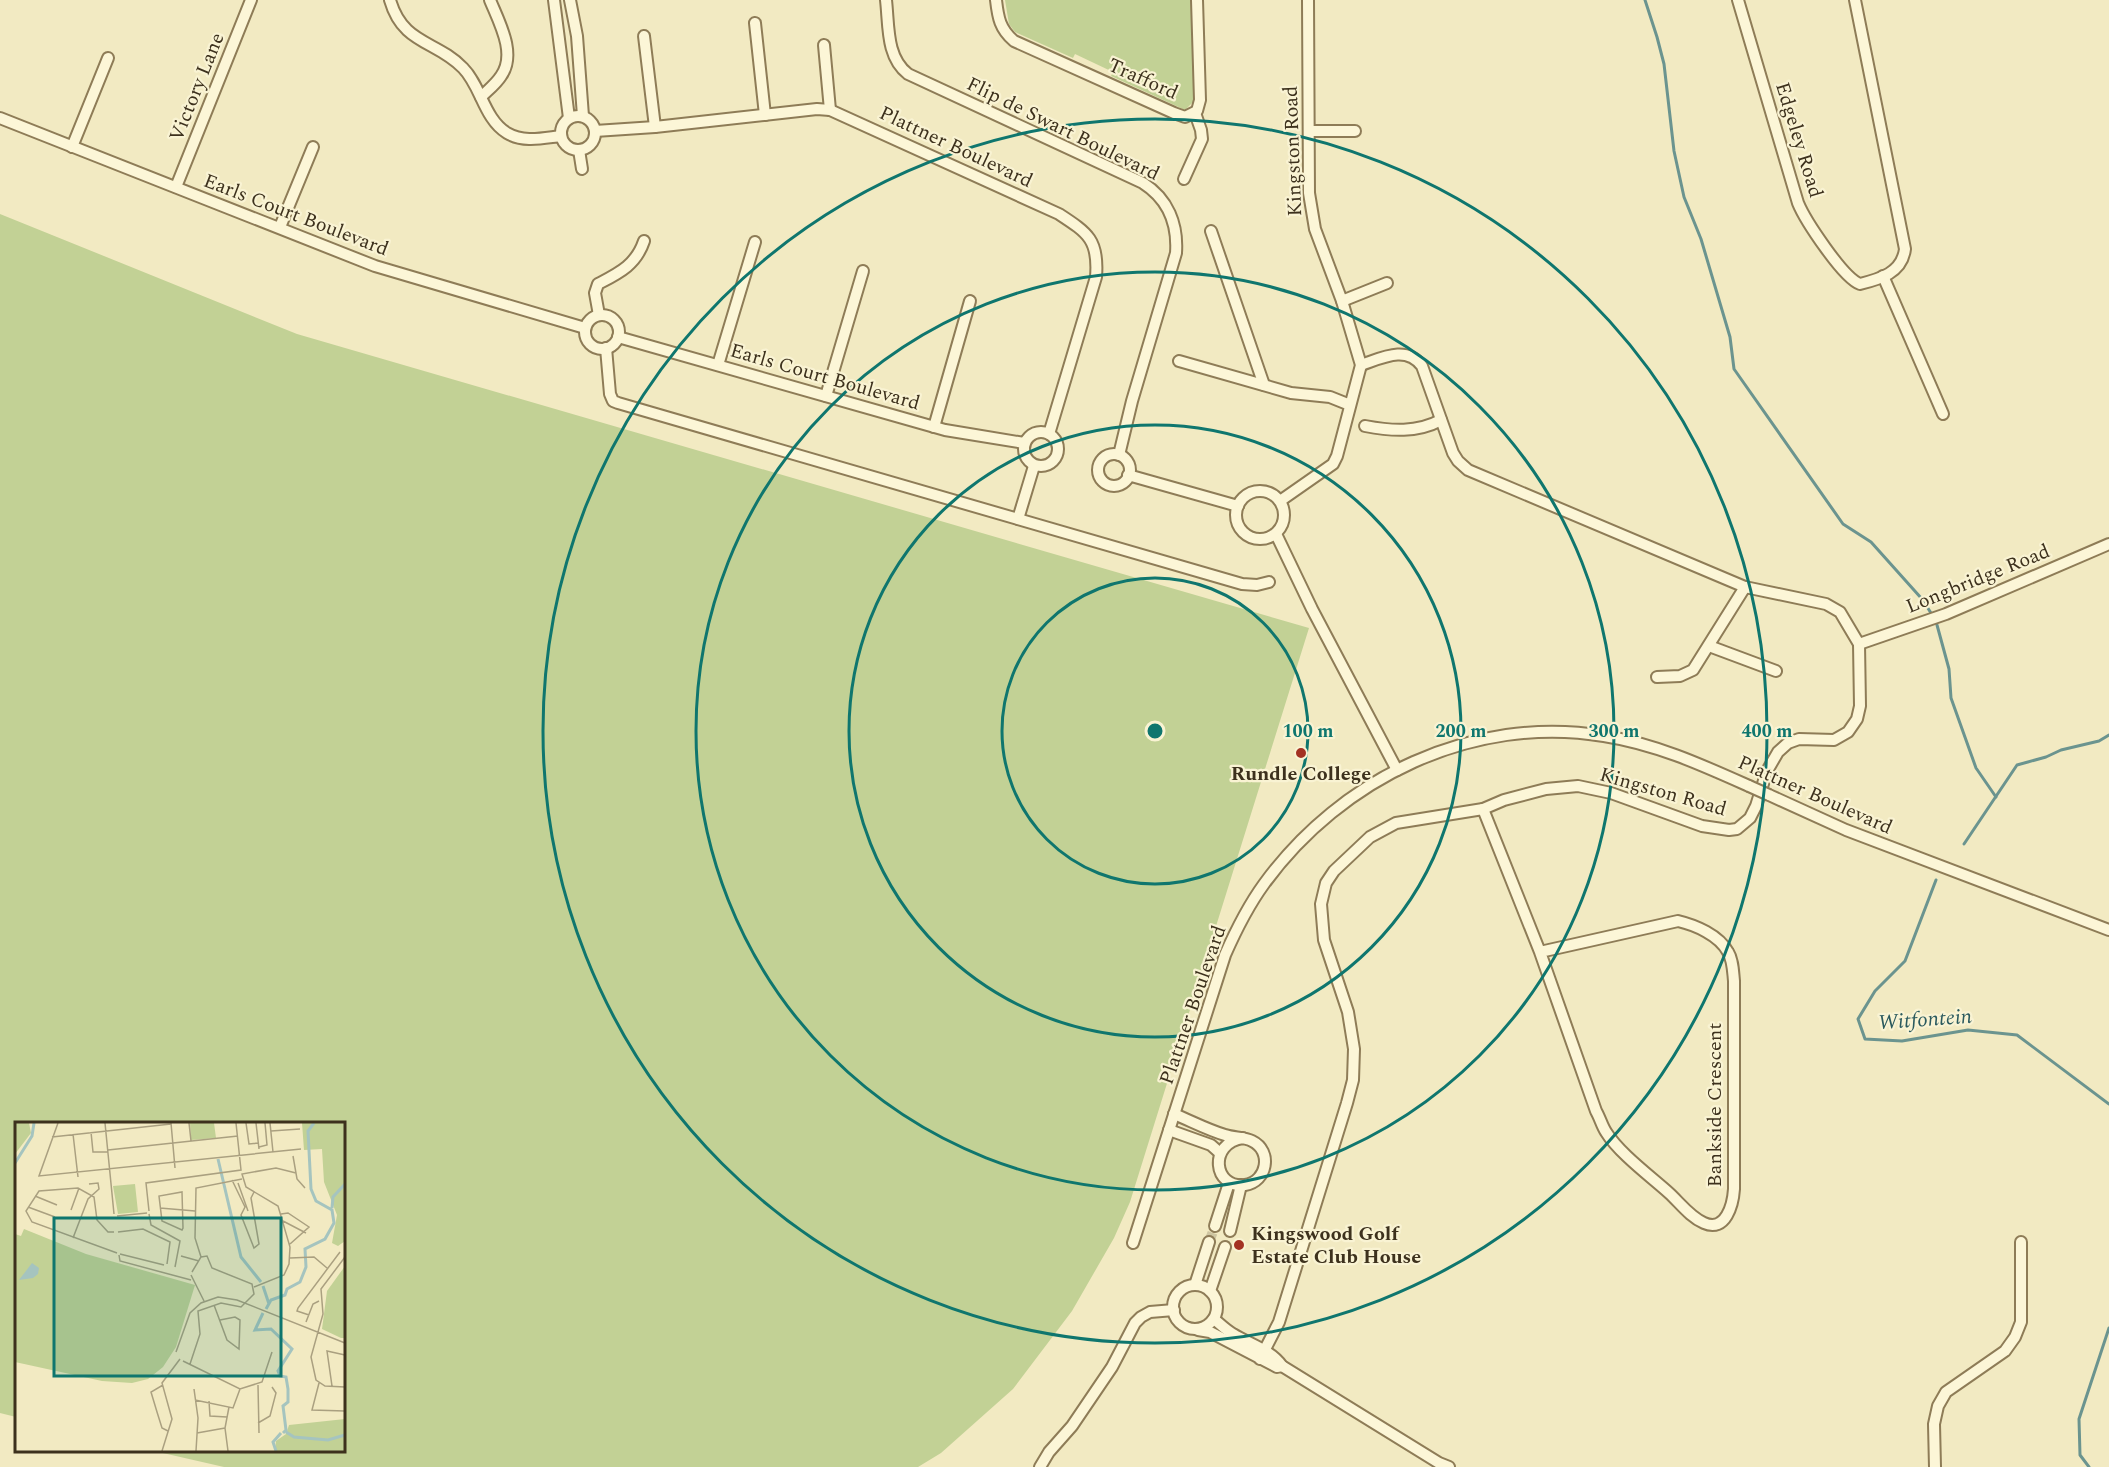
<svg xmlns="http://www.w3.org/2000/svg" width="2109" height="1467" viewBox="0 0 2109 1467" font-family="Spectral,serif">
  <rect width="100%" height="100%" fill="#f2eac2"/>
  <!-- green -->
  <g fill="#c2d195">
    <path d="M1005,0H1192L1194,101L1185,110L1111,76L1113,72L1075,54L1073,58L1015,32L1009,24Z"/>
    <path d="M0,214L297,334L1309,628L1130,1202L1114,1238L1072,1311L1013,1389L941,1453L918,1467H224L154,1451L344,1450V1124H16V1417L0,1413Z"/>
  </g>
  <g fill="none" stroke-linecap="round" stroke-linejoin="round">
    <!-- stream -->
    <g stroke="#6b948f" stroke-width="3">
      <path d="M1645,0L1657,37L1664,64L1674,151L1684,197L1701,239L1730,337L1734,369L1843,524L1871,542L1922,599L1931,613"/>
      <path d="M1937,625L1949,669L1951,698L1976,768L1996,797"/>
      <path d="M1964,844L2017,765L2046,757L2061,750L2099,741L2109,735"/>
      <path d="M1936,880L1905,961L1875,991L1858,1019L1865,1039L1902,1041L1968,1030L2017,1035L2109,1104"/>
      <path d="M2089,1467L2080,1455L2079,1419L2109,1328"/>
    </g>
    <!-- street-tunnel -->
    <path stroke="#cec5a1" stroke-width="10" stroke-dasharray="10 5" stroke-linecap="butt" d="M1209,1242L1215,1226"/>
    <!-- street casing -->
    <g stroke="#8e7c57" stroke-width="14">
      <g id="street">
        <path d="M390,0C403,45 436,40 463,68C481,86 484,119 507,133C524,143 543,138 561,136"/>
        <path d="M554,0L569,118"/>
        <path d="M570,0L577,36L583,116"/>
        <path d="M886,0C889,26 886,57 908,74L1143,183C1168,199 1178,224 1176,253L1132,401L1119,455"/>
        <path d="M996,0C998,18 1000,29 1014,41L1174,113L1185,117L1197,111L1200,100L1197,0"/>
        <path d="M1738,0L1798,203C1805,220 1843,278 1860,284C1880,279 1902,273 1905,249L1855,0"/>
        <path d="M755,23L765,115"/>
        <path d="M644,36L655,127"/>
        <path d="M824,45L830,110"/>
        <path d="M481,97C488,90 496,84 501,76C517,54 499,22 490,0"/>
        <circle cx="578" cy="133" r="17"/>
        <path d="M0,118L375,266L585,328"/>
        <path d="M595,131L655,127L817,109L830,110L1059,214C1088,233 1099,240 1096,277L1049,434"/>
        <path d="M1309,131H1355"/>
        <path d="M72,147L108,58"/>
        <path d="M579,150L582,169"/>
        <path d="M1184,179L1202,139L1201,130L1195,113"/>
        <path d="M176,187L251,0"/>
        <path d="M280,227L313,147"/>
        <path d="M1211,231L1264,385"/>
        <path d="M1883,276L1943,414"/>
        <path d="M1342,301L1387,283"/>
        <path d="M599,315L595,293L598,284C619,273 636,265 644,241"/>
        <circle cx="602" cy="332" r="17"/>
        <path d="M618,337L945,430L1024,443"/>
        <path d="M606,348L610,394L613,401L618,403L1242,584L1257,585L1269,582"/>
        <path d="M1179,361L1291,393L1330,397L1350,405"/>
        <path d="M718,365L755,242"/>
        <path d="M826,396L863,271"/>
        <path d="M1365,426C1391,431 1417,433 1441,420"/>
        <path d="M934,427L970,301"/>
        <circle cx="1041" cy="449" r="17"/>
        <circle cx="1114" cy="470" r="16"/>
        <path d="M1128,475L1238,506"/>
        <circle cx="1260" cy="515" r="24"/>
        <path d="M1280,501L1333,464L1337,456L1361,365L1342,301L1315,229L1309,193L1308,0"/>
        <path d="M1018,519L1034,466"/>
        <path d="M1276,534L1312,609L1397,770"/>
        <path d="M1859,644L1946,614L2109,544"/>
        <path d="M1709,646L1776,671"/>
        <path d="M1657,677L1680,676L1693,670L1745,587"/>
        <path d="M1769,795L1846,830L2109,930"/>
        <path d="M1483,809L1540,952L1596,1111C1600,1118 1602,1126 1606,1132C1619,1153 1650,1176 1669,1193C1680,1203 1690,1217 1704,1223C1726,1233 1733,1204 1734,1189V981C1733,971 1733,960 1728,952C1719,935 1695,925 1678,921L1540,952"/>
        <path d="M1174,1114C1191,1121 1208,1130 1225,1135C1234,1138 1244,1137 1252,1141C1273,1151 1267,1182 1245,1185C1213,1189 1208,1143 1243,1138"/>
        <path d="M1169,1130L1211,1145L1220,1153"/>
        <path d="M1215,1226L1229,1183"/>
        <path d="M1230,1231L1241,1185"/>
        <path d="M1133,1243L1225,955C1236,930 1248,906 1264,884C1341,778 1473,714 1604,736C1656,744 1702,765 1749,786"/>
        <path d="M1195,1285L1209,1242"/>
        <circle cx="1195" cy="1307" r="22"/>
        <path d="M1210,1291L1225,1247"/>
        <path d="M1214,1319C1220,1324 1226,1330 1233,1334C1249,1344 1271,1350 1282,1366L1439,1463L1449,1467"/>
        <path d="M1198,1330L1210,1332L1277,1367L1282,1366"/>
        <path d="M1260,1359L1279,1322L1347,1103L1353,1080L1354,1049L1348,1012L1324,940L1321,904L1326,883L1334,871L1370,837L1396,823L1483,809L1504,800L1546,789L1578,786L1611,793L1702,826L1729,830L1737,829L1750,818L1756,806L1767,771L1778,752L1788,743L1799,739L1834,740L1848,732L1857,719L1860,706L1859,644L1840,612L1826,604L1745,587L1468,470L1458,461L1453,453L1422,366C1406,345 1382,358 1361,365"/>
        <path d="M1040,1467L1049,1452L1072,1426L1112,1367L1135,1323L1141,1317L1150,1312L1174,1310"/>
        <path d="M1935,1467L1934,1424L1938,1406L1946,1392L2005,1351L2015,1337L2021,1322V1242"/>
      </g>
    </g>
    <!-- street -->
    <use href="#street" stroke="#fcf6d7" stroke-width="10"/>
    <!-- street-bridge casing -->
    <g stroke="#8e7c57" stroke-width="14" stroke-linecap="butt">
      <path id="street-bridge" d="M1749,786L1769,795"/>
    </g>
    <!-- street-bridge -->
    <use href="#street-bridge" stroke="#fcf6d7" stroke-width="10"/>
  </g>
  <!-- distance rings -->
  <g fill="none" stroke="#0f766e" stroke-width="3">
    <circle cx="1155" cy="731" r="153"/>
    <circle cx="1155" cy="731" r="306"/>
    <circle cx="1155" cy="731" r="459"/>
    <circle cx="1155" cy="731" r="612"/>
  </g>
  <!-- markers -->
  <g fill="#a33222" stroke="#f9f3d3" stroke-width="2">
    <circle cx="1301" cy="753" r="6"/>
    <circle cx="1239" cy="1245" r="6"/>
  </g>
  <g text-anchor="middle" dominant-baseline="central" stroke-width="4.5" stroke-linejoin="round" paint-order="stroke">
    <!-- street labels -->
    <g font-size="20" fill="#3d311d" stroke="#f9f3d3">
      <text transform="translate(1143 79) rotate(24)">Trafford</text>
      <text transform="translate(197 87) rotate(-68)">Victory Lane</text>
      <text transform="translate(1063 129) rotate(26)">Flip de Swart Boulevard</text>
      <text transform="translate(1799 140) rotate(73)">Edgeley Road</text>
      <text transform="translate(956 147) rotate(25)">Plattner Boulevard</text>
      <text transform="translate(1293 151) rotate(-92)">Kingston Road</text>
      <text transform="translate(296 215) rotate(21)">Earls Court Boulevard</text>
      <text transform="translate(825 377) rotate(16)">Earls Court Boulevard</text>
      <text transform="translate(1978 579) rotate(-22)">Longbridge Road</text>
      <text transform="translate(1663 792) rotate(16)">Kingston Road</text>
      <text transform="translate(1815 795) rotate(24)">Plattner Boulevard</text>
      <text transform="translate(1193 1005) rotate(-71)">Plattner Boulevard</text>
      <text transform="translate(1715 1105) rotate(-90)">Bankside Crescent</text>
    </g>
    <!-- poi labels -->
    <g font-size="20" font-weight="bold" fill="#3d311d" stroke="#f9f3d3">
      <text x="1301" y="774">Rundle College</text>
      <text x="1251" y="1234" text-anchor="start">Kingswood Golf<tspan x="1251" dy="23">Estate Club House</tspan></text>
    </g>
    <!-- water labels -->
    <g font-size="21" font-style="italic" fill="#2b5a5e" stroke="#f9f3d3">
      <text transform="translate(1925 1020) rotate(-4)">Witfontein</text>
    </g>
  </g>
  <!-- overview -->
  <g transform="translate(15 1122)">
    <rect width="330" height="330" fill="#f2eac2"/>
    <path d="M0,1H14L16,11L0,32ZM175,1H199L201,16L176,18ZM287,1H330V119L323,124L317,121L322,93L309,60L307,27L289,28ZM120,62L123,90L103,92L98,64ZM9,107L71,132L180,163L161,225L148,245L133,257L117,261L87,259L0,240V112L6,114ZM330,144V216H326L307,207L312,169ZM330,297V329H260L261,319L271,312L274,303Z" fill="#c2d195"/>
    <path d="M17,141L24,146L23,152L18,156L4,158Z" fill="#a5c4bf"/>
    <path fill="none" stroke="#a5c4bf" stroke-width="3" d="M203,37L226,135L246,160M0,41L17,14L19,1M317,86L318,75L330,62M248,164L254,182M251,187L256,178L270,173L272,167L285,160L291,145L290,127L310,117L319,101L317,88L301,79L296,67L293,9L299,1M248,191L240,208L256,207L277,227L263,249L265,254L271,255L273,267V280L268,284L271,308L268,311M271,310L279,315L313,318L330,313M261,329L258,320L266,311"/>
    <path fill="none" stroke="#aaa080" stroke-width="1.5" d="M43,1L24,54L286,27M90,1L99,92M156,1L160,46M174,1L176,19M231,1L234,22L243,21M241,1L244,27M255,1L258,30M256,9L285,7M76,10L78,30H93M58,12L63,55M37,15L156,2M244,25L252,23L250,1M93,28L223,14M278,34L282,57L290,66M217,58L230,85L226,93L239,126L244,122L236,76L239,70M223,61L233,89M167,70L168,106L167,108L147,99L144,74ZM20,74L42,83M13,85L40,95M145,86L180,89M56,88L64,66M134,89L131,61L226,48L221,1M134,92L136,103L165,119L160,145M266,92L273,91L294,105L275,122M102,94L132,91M268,99L291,111M99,110H93L82,98L79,75L63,66L24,69L11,89L17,100L102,131M103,110L128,107L155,120L152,142M58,116L73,77L84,67L83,61L74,62M105,132L149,143M104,133L105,139L176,158M166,134L184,139M330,135L306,167L308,192L296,235L301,258L310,264L330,265M275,136L299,135L312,146M177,150L186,135L180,116L181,66L227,57M176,153L189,179M239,165L269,153L274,142L275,125L263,84L231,65L227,52L261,46L281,51M199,183L212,218L224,227L225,198L220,195L205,198M294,193L282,189L283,186L325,130M291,200L298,182L304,179M161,230L175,191L186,181L203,175L222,178L330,221M168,239L225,267L247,260L257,230M175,242L185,212L183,189L206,181L226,185L239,172L237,162L197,146L192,134L186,135M304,261L297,288L330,289M243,263L244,311M317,264L312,229L330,233M179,267L183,296L181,329M180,278L218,286L225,267M194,279L195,294L212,295M142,290L136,270L148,263M142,290L147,306L153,309M243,301L255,294L261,271L257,265M182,311L210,306M147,329L157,297L147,261L165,237M213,329L210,306L214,285"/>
    <path fill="#0f766e" fill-opacity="0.15" stroke="#0f766e" stroke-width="3" d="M39,96H266V254H39Z"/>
    <rect width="330" height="330" fill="none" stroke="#3d311d" stroke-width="3"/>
  </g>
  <circle cx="1155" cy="731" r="9" fill="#0f766e" stroke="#f9f3d3" stroke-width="3"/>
  <g font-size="18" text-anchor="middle" font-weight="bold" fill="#0f766e" stroke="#f9f3d3" stroke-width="4.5" stroke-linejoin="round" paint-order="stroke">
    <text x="1308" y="737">100 m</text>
    <text x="1461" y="737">200 m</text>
    <text x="1614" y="737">300 m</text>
    <text x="1767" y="737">400 m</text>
  </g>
</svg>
